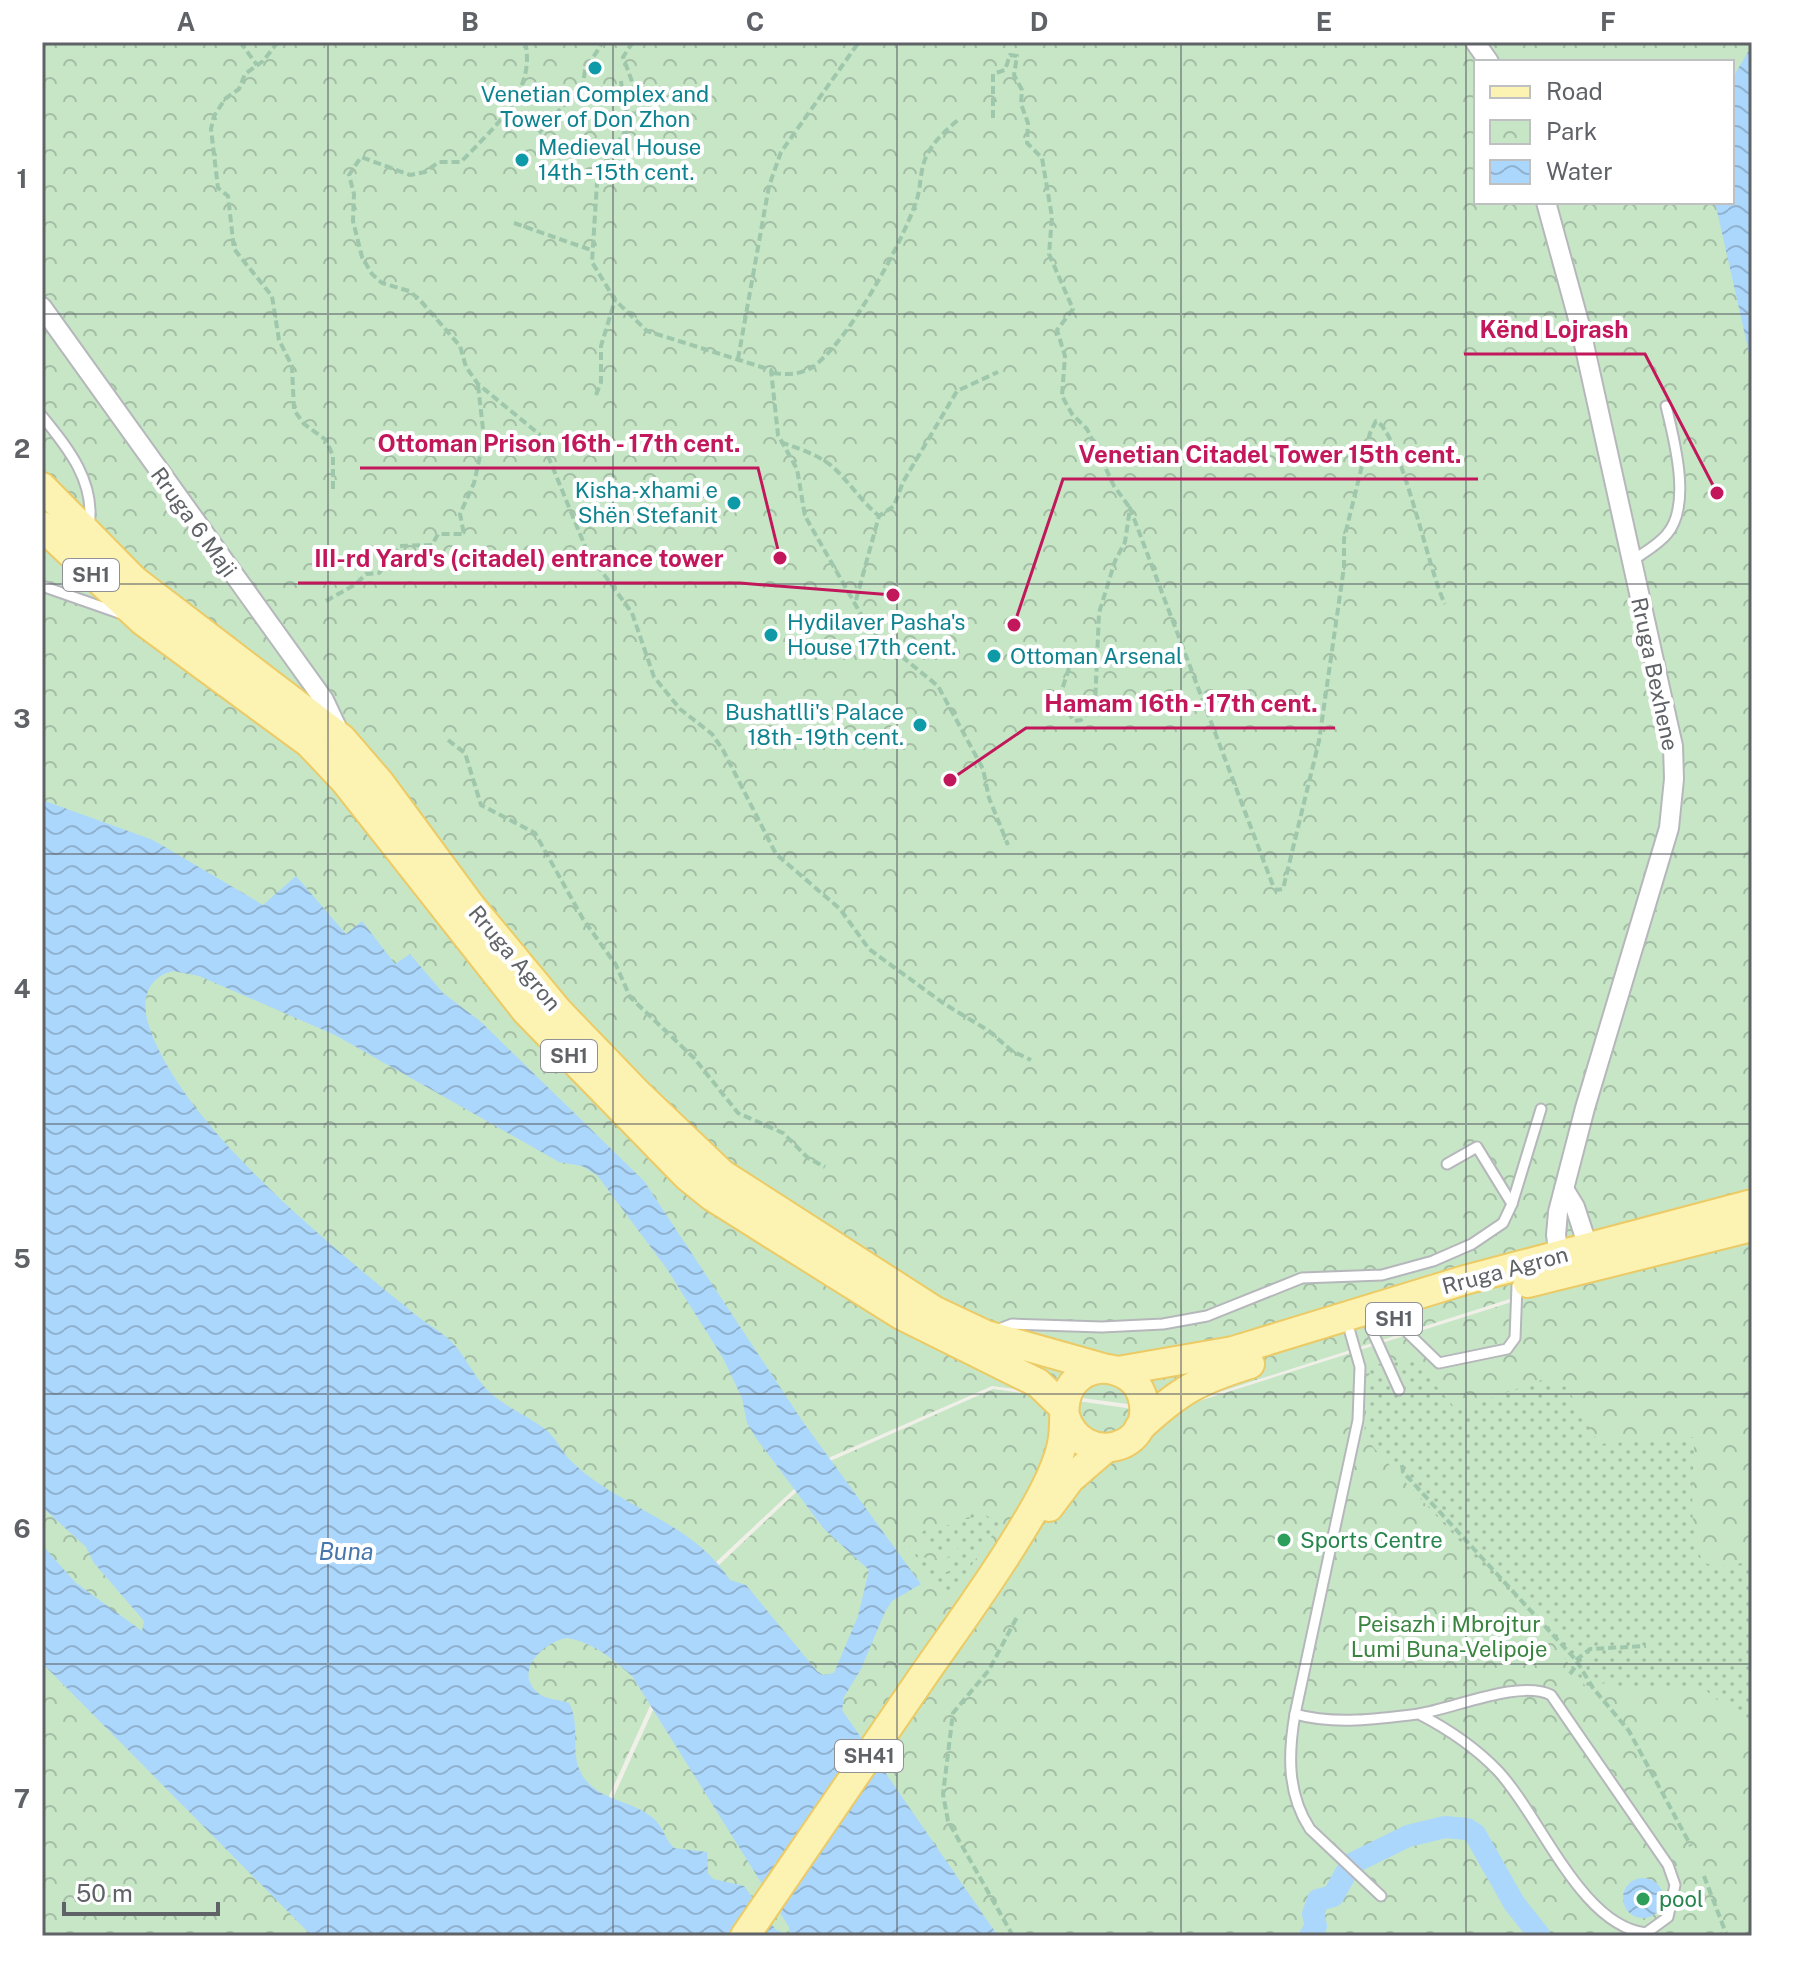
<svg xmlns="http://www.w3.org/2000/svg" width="1794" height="1978" viewBox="0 0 1794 1978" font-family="'Public Sans',sans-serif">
  <defs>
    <pattern id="park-crowns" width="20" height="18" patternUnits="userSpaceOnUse" patternTransform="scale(2)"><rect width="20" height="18" fill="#c6e6c6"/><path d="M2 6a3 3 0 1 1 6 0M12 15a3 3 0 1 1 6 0" fill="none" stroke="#a4bea5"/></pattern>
    <pattern id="garden-dots" width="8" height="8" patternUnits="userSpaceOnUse" patternTransform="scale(2)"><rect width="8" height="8" fill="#c6e6c6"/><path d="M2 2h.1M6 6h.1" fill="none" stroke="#a4bea5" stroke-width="1.8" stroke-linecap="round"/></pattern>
    <pattern id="water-waves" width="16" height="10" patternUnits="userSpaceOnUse" patternTransform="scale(2)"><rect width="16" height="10" fill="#acd7fc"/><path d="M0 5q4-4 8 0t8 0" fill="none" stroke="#8fb2d0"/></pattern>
  </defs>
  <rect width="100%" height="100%" fill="#f0efe8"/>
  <!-- park -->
  <g fill="url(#park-crowns)" fill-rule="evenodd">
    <path d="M42,42H1752V1186L1575,1278L1166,1409L992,1386L826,1459L715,1563L565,1893L551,1936H42ZM1476,62H1732V202H1476Z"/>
    <path d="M1752,1190V1936H555L569,1895L719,1565L828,1462L993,1389L1161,1413L1575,1282Z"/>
  </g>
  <!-- garden -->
  <g fill="url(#garden-dots)">
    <path d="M1411,1357L1457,1410L1550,1377L1555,1389L1566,1386L1599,1444L1694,1437C1695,1462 1684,1553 1708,1564C1720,1569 1740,1563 1752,1561V1729L1703,1688L1609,1687V1680L1590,1692L1553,1643L1364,1437L1370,1366Z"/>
    <path d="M974,1508L1000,1524L947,1601L908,1545L948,1575L952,1569L935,1557C963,1562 960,1538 963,1519H969Z"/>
    <path d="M958,1524L957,1542L945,1553L932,1549L920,1534L928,1527Z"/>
  </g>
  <!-- water -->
  <g fill="url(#water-waves)" fill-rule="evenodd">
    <path d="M1752,45V366L1715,202H1732V79Z"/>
    <path d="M42,800L153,840L263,905L296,876L346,934L362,921L395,964L410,954L443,993L480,1021L644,1181L803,1422L921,1584L892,1601L885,1612L861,1669L844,1697L842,1710L998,1936H312L42,1663V1545L76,1583L142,1631L144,1621L94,1563L86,1547L42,1507ZM173,971L199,976L335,1035L559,1162L582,1166L597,1175L667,1269L723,1358L742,1398L747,1423L756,1438L824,1529L869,1570L858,1616L834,1673L823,1675L817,1671L746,1585L730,1580C692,1521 621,1509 572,1462C561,1452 556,1437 545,1429C525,1414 498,1404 482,1384C469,1368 462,1349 445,1336C436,1328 425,1323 416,1315C333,1248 179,1124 148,1023C141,999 148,977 173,971ZM567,1638C594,1643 612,1658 632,1676L789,1927V1935L776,1930L744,1886L713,1879L708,1873L707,1852L674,1848C665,1839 663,1826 653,1818C631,1799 594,1801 580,1771C570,1749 581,1725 569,1703C560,1699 546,1700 538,1693C512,1671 545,1641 567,1638Z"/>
    <circle cx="1643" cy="1898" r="20"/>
  </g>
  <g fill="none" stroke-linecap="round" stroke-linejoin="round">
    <!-- canal -->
    <path stroke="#acd7fc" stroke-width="22" d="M1310,1936L1316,1926L1313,1914L1318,1900L1333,1896L1351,1864L1408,1836L1445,1827L1467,1829L1475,1834L1514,1903L1540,1936"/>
    <!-- service casing -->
    <g stroke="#b5b7bb" stroke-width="13">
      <g id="service">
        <path d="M42,416C68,448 96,482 89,527"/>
        <path d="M1632,561C1643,553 1658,545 1667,534C1692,505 1674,439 1666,406"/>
        <path d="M42,586L122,614"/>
        <path d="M1447,1164L1477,1147L1512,1204"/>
        <path d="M1401,1317L1408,1333L1439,1363L1507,1349L1515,1338L1517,1286"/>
        <path d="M1370,1326L1399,1390"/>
        <path d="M994,1331L1012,1324L1102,1327L1163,1324L1207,1316L1302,1278L1382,1275L1433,1261L1472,1244L1503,1223L1512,1204L1541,1109"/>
        <path d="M1350,1332L1360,1367L1358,1420L1295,1714C1333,1725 1379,1719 1418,1714C1453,1709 1519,1679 1551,1695L1668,1865L1675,1885L1668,1917L1646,1933C1581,1926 1541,1817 1498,1771C1475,1747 1448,1729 1419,1714"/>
        <path d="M1295,1714C1288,1754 1287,1794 1310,1829L1381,1896"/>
      </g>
    </g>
    <!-- minor casing -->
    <g stroke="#b5b7bb" stroke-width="22">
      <g id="minor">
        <path d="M1475,42L1489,62"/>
        <path d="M1546,202L1580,326L1664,706L1673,746L1674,779L1669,828L1585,1108L1558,1212L1556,1235L1560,1264"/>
        <path d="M42,307L324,700L341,736"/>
        <path d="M1564,1189L1575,1207L1591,1256"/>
      </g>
    </g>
    <!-- primary casing -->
    <g stroke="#ecca65" stroke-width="32">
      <g id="primary">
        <path d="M42,487L135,581L342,739L380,783L470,905L558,1011L638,1094L722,1174L935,1311L986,1335L1103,1368"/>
        <path d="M42,526L143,621L309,743L345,781L526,1011L687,1176L713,1197L901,1315L1038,1383L1064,1408"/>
        <path d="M1528,1283L1752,1227"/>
        <path d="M1118,1371L1233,1351L1465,1280L1752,1204"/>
        <path d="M1139,1428C1179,1391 1198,1380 1250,1364"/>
        <path d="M1049,1507L1070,1479L1106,1448"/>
        <path d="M745,1936C804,1849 864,1763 923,1676C955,1630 989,1584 1018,1536C1035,1509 1059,1469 1063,1438C1066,1418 1060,1396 1076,1380C1097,1359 1136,1369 1143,1399C1155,1450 1082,1469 1065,1416"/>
      </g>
    </g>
    <!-- path -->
    <g stroke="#9fc7ac" stroke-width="4" stroke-dasharray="8 4" stroke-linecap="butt">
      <path d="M240,42L257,65"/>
      <path d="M278,42L263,61L245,74L239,89L225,99L214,116L211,129L218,188L228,196L234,249L272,296L279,340L292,366L294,410L304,424L326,440L333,456V490"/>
      <path d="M525,42C537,92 492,129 461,162H439L425,172L410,175L361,157L349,175L354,194L353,221L362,257L372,274L382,283L409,291L419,299L460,346L466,367L478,384L539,434L587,551L632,613L654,677L680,709L712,734L723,750L776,854L840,909L869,949L943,1003L989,1031L1012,1051L1031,1060"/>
      <path d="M633,42L623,57L641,106L604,164L597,183L592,262L615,300L647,331L771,370L778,435L797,469L805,516L871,632"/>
      <path d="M621,81L624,107L630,113L638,114"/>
      <path d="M993,118V74L1005,70L1010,55L1017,56L1014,75L1022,90L1021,104L1028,123L1027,143L1042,158L1052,217L1049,254L1073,309L1057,330L1065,356L1062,396L1072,414L1087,429L1114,486L1130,508"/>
      <path d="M539,133L583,84L585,70L603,42"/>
      <path d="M514,223L591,250"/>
      <path d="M738,359L769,186L781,152L859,42"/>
      <path d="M773,373C787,375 801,375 814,366C850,339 903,242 917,199C921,186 920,170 926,157C933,142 945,131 958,120"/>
      <path d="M596,395L601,382V346L615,300"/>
      <path d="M781,442C799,449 820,455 834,468C850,483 861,501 879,516"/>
      <path d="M856,600L879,516L894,506L903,482L957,391L998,372"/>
      <path d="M326,601L356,584L366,574L379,573L400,546L432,545L438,534H464L460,514L474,483L484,438L478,385"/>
      <path d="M874,634L938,686L983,769L989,798L1008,845"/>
      <path d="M904,656L963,651"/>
      <path d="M1069,668L1059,699L1074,721L1081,720L1095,704L1099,613L1115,561L1125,542L1130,508L1272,883L1276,890L1283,889L1319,741L1344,567V539L1370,433L1376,421C1400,431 1429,573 1445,604"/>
      <path d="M448,740L465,753L481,805L535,833L583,919L616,965L630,997L694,1058L738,1113L783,1133L808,1158L825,1167"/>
      <path d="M1402,1465L1403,1472L1576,1660L1593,1688L1629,1731L1691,1846"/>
      <path d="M1576,1660L1590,1649L1646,1646"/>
      <path d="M1570,1674L1578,1663"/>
      <path d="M1704,1876L1727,1936"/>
      <path d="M1686,1900L1710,1893"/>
      <path d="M1013,1936L948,1821L943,1794L953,1713L989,1670L1017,1617"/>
      <path d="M1715,1936L1725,1933"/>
    </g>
    <!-- service -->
    <use href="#service" stroke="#fff" stroke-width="9"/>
    <!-- minor -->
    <use href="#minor" stroke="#fff" stroke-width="18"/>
    <!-- primary -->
    <use href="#primary" stroke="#fcf2b1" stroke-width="28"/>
  </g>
  <!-- grid -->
  <path fill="none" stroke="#5f6267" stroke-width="2" stroke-opacity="0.55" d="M328,42V1936M613,42V1936M897,42V1936M1181,42V1936M1466,42V1936M42,314H1752M42,584H1752M42,854H1752M42,1124H1752M42,1394H1752M42,1664H1752"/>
  <!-- markers -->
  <g fill="#0f9aa8" stroke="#fff" stroke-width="3">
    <circle cx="595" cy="68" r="8"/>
    <circle cx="522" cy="160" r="8"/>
    <circle cx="734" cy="503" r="8"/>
    <circle cx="771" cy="635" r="8"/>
    <circle cx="994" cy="656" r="8"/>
    <circle cx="920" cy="725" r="8"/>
  </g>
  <g fill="#2e9e5b" stroke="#fff" stroke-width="3">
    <circle cx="1284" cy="1540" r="8"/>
    <circle cx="1643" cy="1899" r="8"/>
  </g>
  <g text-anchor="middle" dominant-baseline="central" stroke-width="8" stroke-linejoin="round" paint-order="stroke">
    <!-- shield labels -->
    <g fill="#fff" stroke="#8f9195" stroke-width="2">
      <rect x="63" y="559" width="56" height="32" rx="6"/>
      <rect x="541" y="1040" width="56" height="32" rx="6"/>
      <rect x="1366" y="1303" width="56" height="32" rx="6"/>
      <rect x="835" y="1740" width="68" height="32" rx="6"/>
    </g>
    <g font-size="20" font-weight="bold" fill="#5f6267">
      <text x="91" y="575">SH1</text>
      <text x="569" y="1056">SH1</text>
      <text x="1394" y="1319">SH1</text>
      <text x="869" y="1756">SH41</text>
    </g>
    <!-- culture labels -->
    <g font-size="22" fill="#0d838f" stroke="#fff" text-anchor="start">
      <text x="595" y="94" text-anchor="middle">Venetian Complex and<tspan x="595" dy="25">Tower of Don Zhon</tspan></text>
      <text x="538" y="147">Medieval House<tspan x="538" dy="25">14th - 15th cent.</tspan></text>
      <text x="718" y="490" text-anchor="end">Kisha-xhami e<tspan x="718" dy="25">Shën Stefanit</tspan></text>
      <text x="787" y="622">Hydilaver Pasha's<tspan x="787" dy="25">House 17th cent.</tspan></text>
      <text x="1010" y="656">Ottoman Arsenal</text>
      <text x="904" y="712" text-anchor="end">Bushatlli's Palace<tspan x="904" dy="25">18th - 19th cent.</tspan></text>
    </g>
    <!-- street labels -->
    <g font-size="22" fill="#5f6267" stroke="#fff">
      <text transform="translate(194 522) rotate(54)">Rruga 6 Maji</text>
      <text transform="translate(1655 674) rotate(78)">Rruga Bexhene</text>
      <text transform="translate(515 958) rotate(50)">Rruga Agron</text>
      <text transform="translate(1505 1270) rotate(-15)">Rruga Agron</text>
    </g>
    <!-- leisure labels -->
    <g font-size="22" fill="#27864d" stroke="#fff" text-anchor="start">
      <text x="1300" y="1540">Sports Centre</text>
      <text x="1659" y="1899">pool</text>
    </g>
    <!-- park labels -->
    <g font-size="22" fill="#39843f" stroke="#fff">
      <text x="1449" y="1624">Peisazh i Mbrojtur<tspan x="1449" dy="25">Lumi Buna-Velipoje</tspan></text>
    </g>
    <!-- water labels -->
    <g font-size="24" font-style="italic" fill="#4877ae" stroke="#fff">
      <text x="346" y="1551">Buna</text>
    </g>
  </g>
  <!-- callouts -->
  <path fill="none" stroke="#c2185b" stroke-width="3" d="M1717 493L1645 354H1464M780 558L758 468H360M1014 625L1063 479H1478M893 595L740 583H298M950 780L1026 728H1335"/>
  <g fill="#c2185b" stroke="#fff" stroke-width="3">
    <circle cx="1717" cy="493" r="8"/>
    <circle cx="780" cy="558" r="8"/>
    <circle cx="1014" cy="625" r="8"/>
    <circle cx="893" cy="595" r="8"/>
    <circle cx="950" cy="780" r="8"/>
  </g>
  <g font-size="24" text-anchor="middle" font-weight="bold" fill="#c2185b" stroke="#fff" stroke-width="8" stroke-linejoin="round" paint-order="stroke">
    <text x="1554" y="338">Kënd Lojrash</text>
    <text x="559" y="452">Ottoman Prison 16th - 17th cent.</text>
    <text x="1270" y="463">Venetian Citadel Tower 15th cent.</text>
    <text x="519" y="567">III-rd Yard's (citadel) entrance tower</text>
    <text x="1181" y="712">Hamam 16th - 17th cent.</text>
  </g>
  <!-- border -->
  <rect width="1794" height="1978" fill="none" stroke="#ffffff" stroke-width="88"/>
  <!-- legend -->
  <rect x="1474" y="60" width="260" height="144" fill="#ffffff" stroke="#bfc0c2" stroke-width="2"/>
  <rect x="1490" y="86" width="40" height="12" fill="#fcf2b1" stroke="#bfc0c2" stroke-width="2"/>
  <text x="1546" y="100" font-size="24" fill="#5f6267">Road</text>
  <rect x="1490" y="120" width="40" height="24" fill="url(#park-crowns)" stroke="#bfc0c2" stroke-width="2"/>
  <text x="1546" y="140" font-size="24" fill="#5f6267">Park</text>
  <rect x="1490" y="160" width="40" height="24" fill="url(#water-waves)" stroke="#bfc0c2" stroke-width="2"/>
  <text x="1546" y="180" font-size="24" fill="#5f6267">Water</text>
  <!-- scale -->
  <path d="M64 1902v12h154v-12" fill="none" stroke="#5f6267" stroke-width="4"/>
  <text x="76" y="1902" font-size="24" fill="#5f6267" stroke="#ffffff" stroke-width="6" paint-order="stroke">50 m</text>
  <rect x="44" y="44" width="1706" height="1890" fill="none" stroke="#5f6267" stroke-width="3"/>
  <g font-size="26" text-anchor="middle" font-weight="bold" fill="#5f6267">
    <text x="186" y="31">A</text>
    <text x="470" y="31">B</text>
    <text x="755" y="31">C</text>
    <text x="1039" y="31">D</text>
    <text x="1324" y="31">E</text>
    <text x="1608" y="31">F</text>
    <text x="22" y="188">1</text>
    <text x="22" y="458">2</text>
    <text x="22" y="728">3</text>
    <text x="22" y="998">4</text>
    <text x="22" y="1268">5</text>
    <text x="22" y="1538">6</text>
    <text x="22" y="1808">7</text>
  </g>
</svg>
